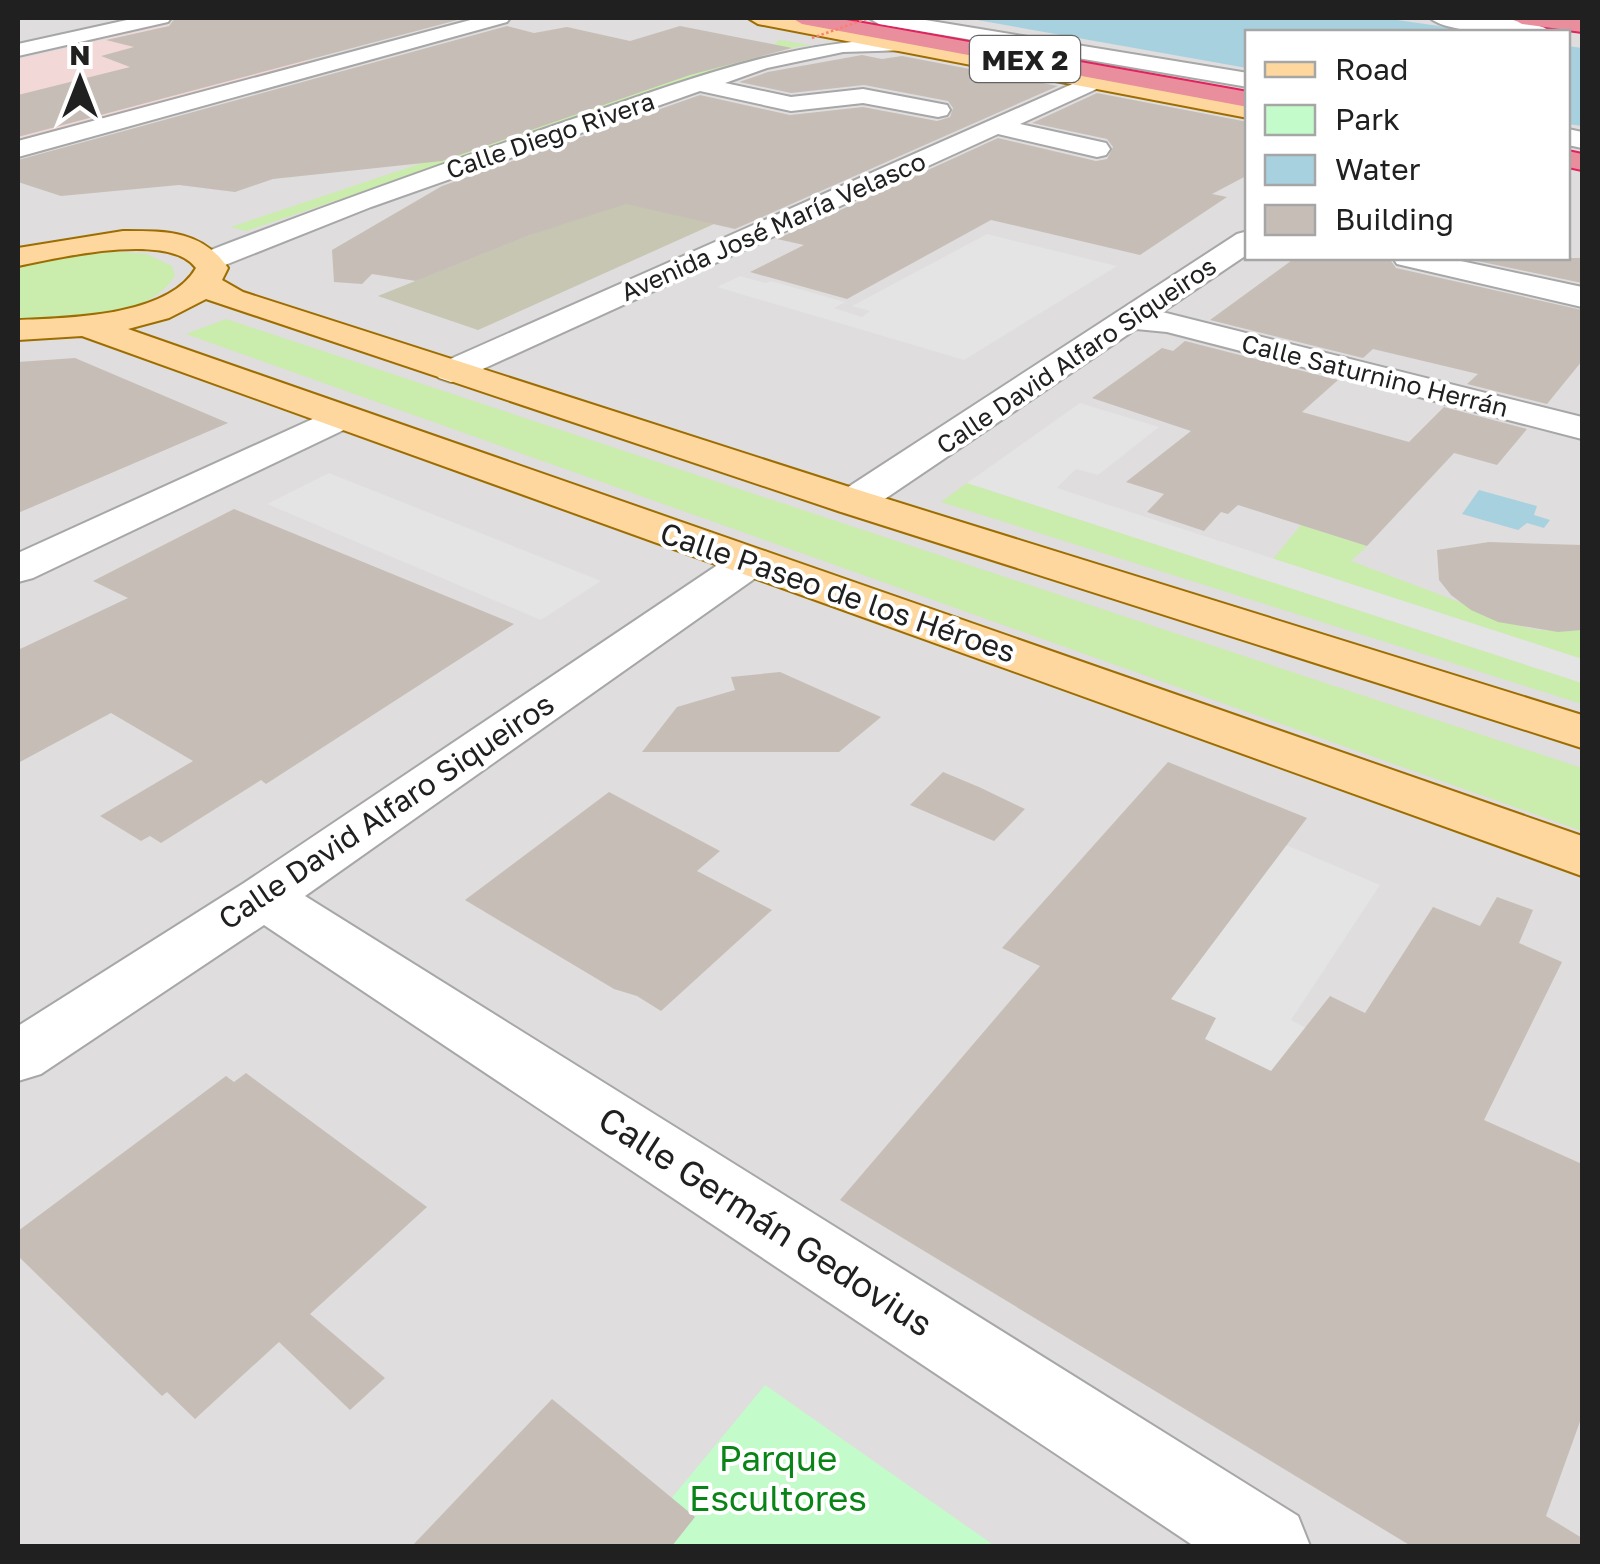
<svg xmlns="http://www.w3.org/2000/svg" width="1600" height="1564" viewBox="0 0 1600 1564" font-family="'Golos Text',sans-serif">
  <rect width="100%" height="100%" fill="#f1eee7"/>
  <!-- residential -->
  <path fill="#dfdddd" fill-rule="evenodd" d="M18,18H1582V1546H18ZM1248,32H1568V258H1248Z"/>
  <!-- commercial -->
  <path fill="#f2d8d6" d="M199,18H243L287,29L239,43L313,61L18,139V59Z"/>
  <!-- construction -->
  <path fill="#c6c6b2" d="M619,199L714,224L478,330L378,296Z"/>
  <!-- grass -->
  <g fill="#caecac">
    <path d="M779,40L811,45L788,48L246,231L231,227L774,45Z"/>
    <path d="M119,252L146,254L172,266L175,275C152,318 61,324 18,318V268L69,255Z"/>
    <path d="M226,319L1582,768V831L186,334Z"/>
    <path d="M967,483L1582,683V704L941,502Z"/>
    <path d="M1301,525L1367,546L1351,561C1385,574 1420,587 1454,600C1507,621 1522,635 1582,630V659L1273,559Z"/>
  </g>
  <!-- park -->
  <path fill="#c4fbca" d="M765,1385L995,1546H632Z"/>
  <!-- parking -->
  <g fill="#e4e4e4">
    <path d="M987,234L1117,266L964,360L717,287L740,276L766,283L771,281L845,302L834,308L862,317L870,311L852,306Z"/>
    <path d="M1080,403L1159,427L1098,475L1076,469L1057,488L1582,659V683L967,483Z"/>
    <path d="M329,473L601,581L541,620L267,504Z"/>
    <path d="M1286,845L1380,885L1291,1020L1343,1047L1312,1091L1158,1016Z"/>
  </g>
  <!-- water -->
  <g fill="#a7d1df">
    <path d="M966,18H1383L1481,32H1248L1247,68Z"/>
    <path d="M1568,46L1582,48V126L1568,124Z"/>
    <path d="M1479,490L1537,506L1534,515L1550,520L1544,528L1527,523L1518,530L1462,514Z"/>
  </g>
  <!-- building -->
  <g fill="#c6beb6">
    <path d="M175,18H465L18,137V95L130,67L101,56L134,47L106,40L169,26Z"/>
    <path d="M507,26L534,33L567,27L630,41L680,26L792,48L690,75L442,161L273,179L235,192L179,185L61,196L18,182V160Z"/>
    <path d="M862,55L882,59L902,56L1058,86L735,229L626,204L530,235L416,281L372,274L362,284L334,282L332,250L442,186L700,95L790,115L863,107L937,121L950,117L953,108L948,101L864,85L791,93L739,82L768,72Z"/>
    <path d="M1097,93L1248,122V175L1212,194L1227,197L1140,255L991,220L847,299L750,272L804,245L777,239L998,138L1096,161L1107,159L1113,147L1107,139L1032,123Z"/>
    <path d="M1295,258H1389L1396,268L1582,310V361L1547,404L1467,384L1478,374L1373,349L1363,358L1210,320Z"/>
    <path d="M1463,258H1582V283Z"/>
    <path d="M1185,341L1338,380L1302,412L1409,442L1444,407L1527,429L1497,465L1454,453L1367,546L1238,505L1228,514L1221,512L1204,531L1147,512L1164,494L1126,482L1191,431L1092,398L1162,348L1173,351Z"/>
    <path d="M75,358L228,423L18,513V362Z"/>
    <path d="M234,509L514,624L266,784L261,780L161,843L150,836L141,841L100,816L193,761L111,713L18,763V650L128,598L93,581Z"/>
    <path d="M1489,542L1582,545V630L1558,632L1498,622L1471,610L1451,595L1439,580L1437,550Z"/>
    <path d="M780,672L881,717L839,752H642L677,707L735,690L731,677Z"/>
    <path d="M1168,762L1307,818L1171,999L1216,1018L1205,1039L1271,1071L1330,996L1365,1013L1433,907L1480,926L1497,897L1533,910L1519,943L1562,962L1484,1120L1582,1164V1416L1546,1516L1582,1538V1546H1411L840,1200L1040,966L1002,948Z"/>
    <path d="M943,772L979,787L1025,809L994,841L910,805Z"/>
    <path d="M609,792L720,851L697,871L772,910L661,1011L637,996L614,989L465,900Z"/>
    <path d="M246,1073L427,1207L310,1314L385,1378L350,1410L279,1342L195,1419L167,1392L162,1396L18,1256V1231L226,1076L234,1082Z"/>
    <path d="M552,1399L695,1517L672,1546H412Z"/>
  </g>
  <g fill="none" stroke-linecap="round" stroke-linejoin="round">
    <!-- minor casing -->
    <g stroke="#a7a7a7" stroke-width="4">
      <g id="minor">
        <path d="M136,18H171L168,22L18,56V44Z"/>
        <path d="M478,18H510L507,22L18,157V141Z"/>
        <path d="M869,18H913L1248,73V87L879,24Z"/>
        <path d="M1430,18C1456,16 1531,15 1551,32C1523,34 1450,35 1430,18Z"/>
        <path d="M900,39L911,45L908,50L843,52L767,68L725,83L791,97L863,89L947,105L950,110L947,115L938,117L863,103L791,111L700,91L371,207L220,267H198L194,261L198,255C321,207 445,163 570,120C679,83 783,41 900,39Z"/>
        <path d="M1095,74L1107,81L1103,86L1020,124L1106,143L1110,149L1106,155L1097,157L998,134L463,378L451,382L439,378L433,371L439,364Z"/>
        <path d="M1568,129L1582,132V148L1568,145Z"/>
        <path d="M1248,231V254L1162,312L1582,417V439L1167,332L1136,329L867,511L853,514L839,511L833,502L839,493L1237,234Z"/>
        <path d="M1393,258H1447L1582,287V307L1397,264Z"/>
        <path d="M339,407L352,410L358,418L352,426L33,578L18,582V553Z"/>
        <path d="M752,548L767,552L774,561L767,570L305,896L1298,1516L1310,1546H1194L264,925L41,1074L18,1081V1026L244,883L737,552Z"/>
      </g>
    </g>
    <!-- major casing -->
    <g stroke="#9d6d00" stroke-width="4">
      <g id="major">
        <path d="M748,18H790L1248,102V118L758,24Z"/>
        <path d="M123,231C166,231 202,230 228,268L222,280L243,292L868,493L1582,715V748L838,511L206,299L169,318L128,329L1582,836V876L82,336L18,340V320C67,318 168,317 196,268C169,231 57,258 18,266V248Z"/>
      </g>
    </g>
    <!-- highway casing -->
    <g stroke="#e0235f" stroke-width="4">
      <g id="highway">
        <path d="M792,18H835L1248,92V107L802,24Z"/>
        <path d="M1511,18L1582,19V32L1522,24Z"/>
        <path d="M1568,151L1582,154V170L1568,167Z"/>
      </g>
    </g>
    <!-- minor -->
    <use href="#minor" fill="#fff" fill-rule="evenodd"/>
    <!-- major -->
    <use href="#major" fill="#fed79f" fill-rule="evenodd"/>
    <!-- highway -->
    <use href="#highway" fill="#e98e9c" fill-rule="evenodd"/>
    <!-- path-bridge -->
    <path stroke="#fd7e6c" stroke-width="2.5" stroke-dasharray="2.5 2.5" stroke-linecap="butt" d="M812,38L869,18"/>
  </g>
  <g text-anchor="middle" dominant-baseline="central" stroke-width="8" stroke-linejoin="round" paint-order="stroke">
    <!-- far-street labels -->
    <g font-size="25" fill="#202020" stroke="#fff">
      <text transform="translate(550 135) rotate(-19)">Calle Diego Rivera</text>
      <text transform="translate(773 226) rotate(-24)">Avenida José María Velasco</text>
      <text transform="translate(1076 355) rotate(-34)">Calle David Alfaro Siqueiros</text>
      <text transform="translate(1375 375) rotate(14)">Calle Saturnino Herrán</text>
    </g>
    <!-- shield labels -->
    <rect fill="#fff" stroke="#636363" stroke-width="2.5" x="970" y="36" width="110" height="46" rx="8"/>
    <g font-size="28" font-weight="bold" fill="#202020">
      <text x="1025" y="59">MEX 2</text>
    </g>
    <!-- street labels -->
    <g font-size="30" fill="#202020" stroke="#fff">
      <text transform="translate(838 592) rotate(19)">Calle Paseo de los Héroes</text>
      <text transform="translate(386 811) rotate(-34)">Calle David Alfaro Siqueiros</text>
    </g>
    <!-- near-street labels -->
    <g font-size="35" fill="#202020" stroke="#fff">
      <text transform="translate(766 1221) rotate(33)">Calle Germán Gedovius</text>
    </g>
    <!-- near-park labels -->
    <g font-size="35" fill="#098416" stroke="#fff">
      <text x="778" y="1458">Parque<tspan x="778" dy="40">Escultores</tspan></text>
    </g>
  </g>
  <!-- border -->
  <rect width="1600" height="1564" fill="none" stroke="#202020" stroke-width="40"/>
  <!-- legend -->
  <rect x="1245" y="30" width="325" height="230" fill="#ffffff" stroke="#a6a6a6" stroke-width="2.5"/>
  <rect x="1265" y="62" width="50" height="15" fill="#fed79f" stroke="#a6a6a6" stroke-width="2.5"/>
  <text x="1335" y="80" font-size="30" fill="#202020">Road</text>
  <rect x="1265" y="105" width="50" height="30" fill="#c4fbca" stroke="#a6a6a6" stroke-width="2.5"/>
  <text x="1335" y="130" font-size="30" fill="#202020">Park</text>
  <rect x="1265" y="155" width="50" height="30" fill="#a7d1df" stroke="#a6a6a6" stroke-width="2.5"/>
  <text x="1335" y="180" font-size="30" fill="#202020">Water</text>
  <rect x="1265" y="205" width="50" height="30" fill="#c6beb6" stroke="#a6a6a6" stroke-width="2.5"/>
  <text x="1335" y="230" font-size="30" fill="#202020">Building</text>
  <!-- north arrow -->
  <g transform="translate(80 80)" stroke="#ffffff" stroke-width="8" paint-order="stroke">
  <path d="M0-8L18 38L0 25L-18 38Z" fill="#202020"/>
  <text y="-15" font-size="28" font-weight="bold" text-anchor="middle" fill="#202020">N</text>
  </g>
</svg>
